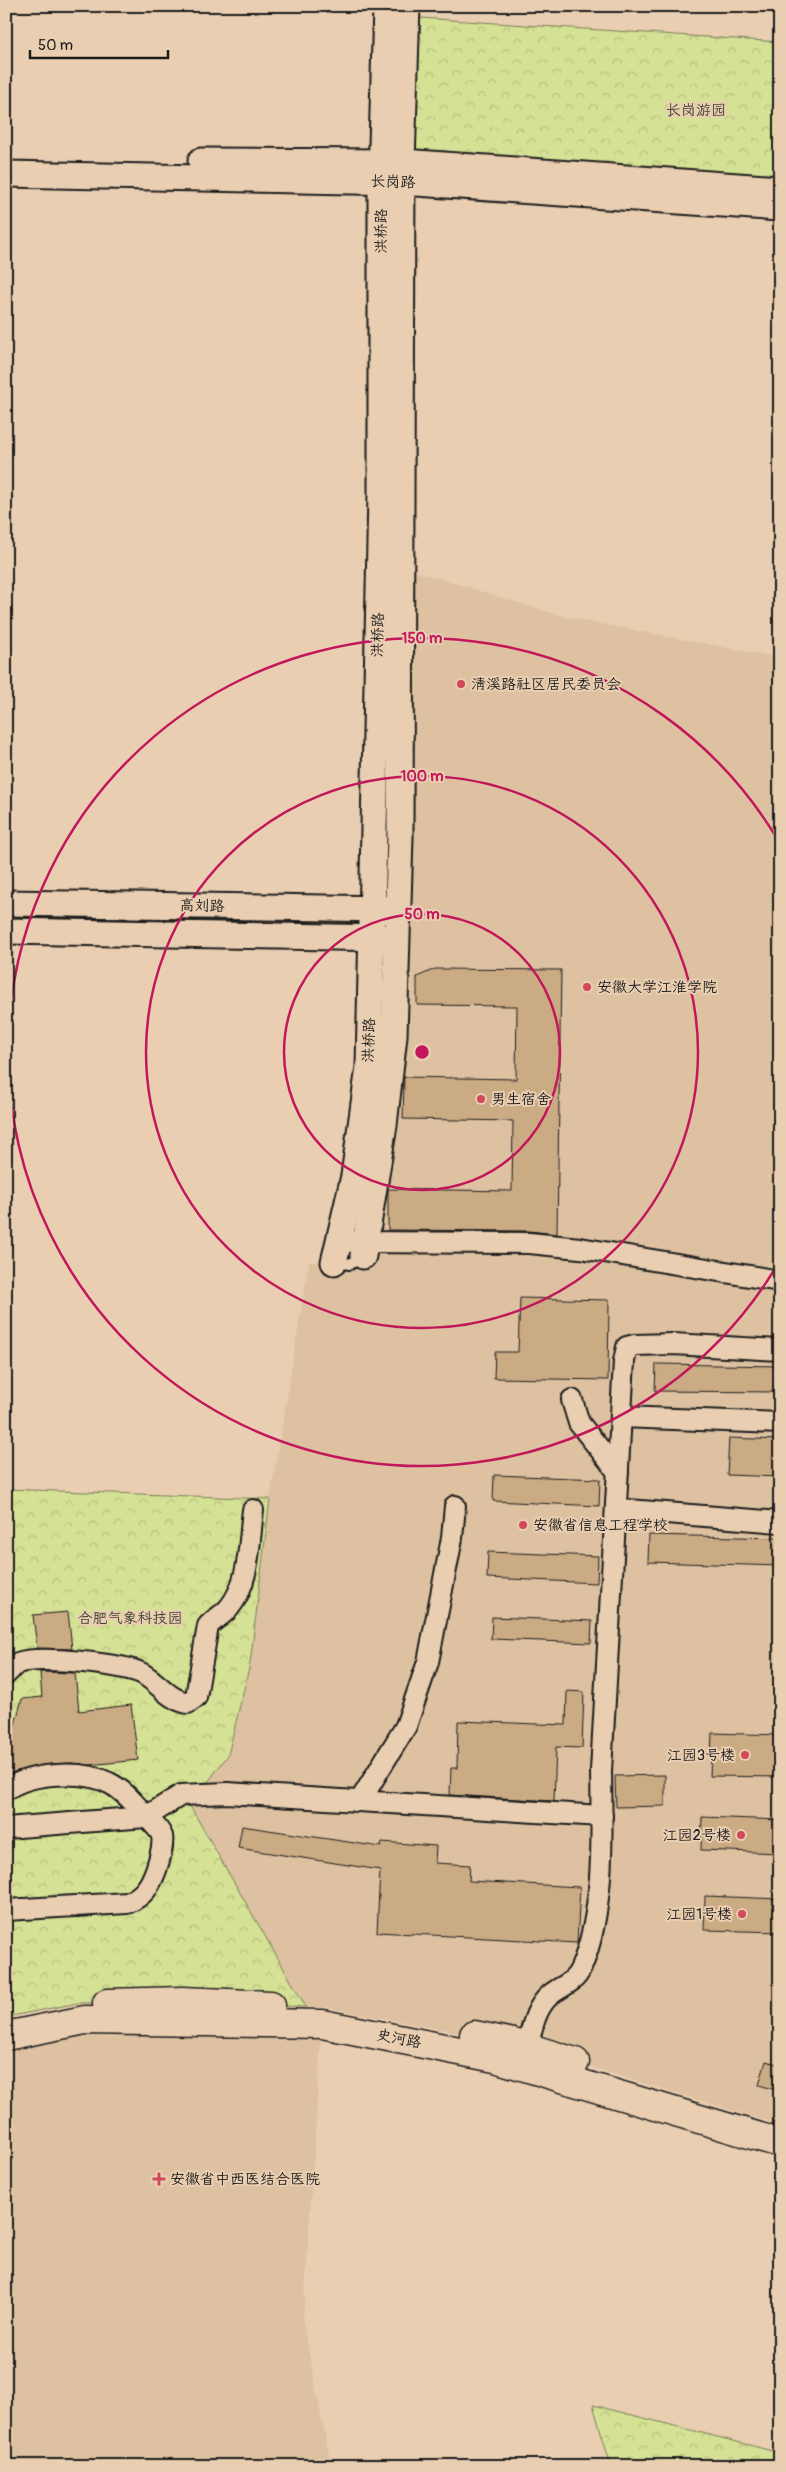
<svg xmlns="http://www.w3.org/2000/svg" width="786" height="2472" viewBox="0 0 786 2472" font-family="Pangolin,'LXGW WenKai TC',sans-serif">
  <defs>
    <pattern id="forest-crowns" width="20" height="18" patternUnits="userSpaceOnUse" patternTransform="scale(1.25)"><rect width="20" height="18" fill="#d5e194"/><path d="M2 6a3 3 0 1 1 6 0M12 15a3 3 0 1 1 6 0" fill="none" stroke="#b6c07f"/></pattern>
  </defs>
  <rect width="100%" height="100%" fill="#eaceb1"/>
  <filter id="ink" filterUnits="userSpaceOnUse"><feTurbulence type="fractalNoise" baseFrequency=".02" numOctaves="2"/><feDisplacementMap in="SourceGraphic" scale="10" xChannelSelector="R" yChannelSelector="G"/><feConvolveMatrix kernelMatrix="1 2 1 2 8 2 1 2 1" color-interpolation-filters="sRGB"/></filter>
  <g filter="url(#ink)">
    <!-- built -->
    <g fill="#ddc1a1">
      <path d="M401,567L565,617L780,658V2125L513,2043L330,2008L306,2007L190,1806L228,1755L250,1664L270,1499L309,1262H334L363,1256L384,1125Z"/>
      <path d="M322,2024L303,2323L331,2466H6V2036Z"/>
    </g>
    <!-- forest -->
    <g fill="url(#forest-crowns)" stroke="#787e58">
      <path d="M406,17L780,42V189L402,162Z"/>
      <path d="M6,1489L270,1499L250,1664L228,1755L190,1806L306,2007L183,2001L78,2003L6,2017Z"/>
      <path d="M593,2405L780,2453V2466H611Z"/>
    </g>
    <!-- building -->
    <g fill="#cbab84" stroke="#1c1c1c">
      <path d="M435,969L561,970L557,1234L529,1231L388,1230V1189L512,1191L513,1121L403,1119L404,1077L516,1079L517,1006L417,1005V977Z"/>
      <path d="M520,1298L609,1300L608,1380L494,1378L495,1352H518Z"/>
      <path d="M656,1364L780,1366V1392L655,1391Z"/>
      <path d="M729,1438L780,1440V1477L727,1475Z"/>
      <path d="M494,1475L600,1479L599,1506L493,1501Z"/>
      <path d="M649,1535L780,1538V1566L648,1562Z"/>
      <path d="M488,1552L598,1556L597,1583L487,1578Z"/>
      <path d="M68,1612L72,1649L37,1648L33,1615Z"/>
      <path d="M492,1617L592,1621L591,1643L491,1639Z"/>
      <path d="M40,1672L75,1673L79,1711L131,1705L138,1760L89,1765L71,1763L41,1765L6,1774V1756L22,1699L42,1697Z"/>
      <path d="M567,1691L584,1692L582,1748L556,1747L554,1801L450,1795L451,1768H457L458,1721L566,1725Z"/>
      <path d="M712,1733L780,1735V1777L710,1776Z"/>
      <path d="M665,1775V1806L616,1807L615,1776Z"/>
      <path d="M702,1817L780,1820V1853L701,1850Z"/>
      <path d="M242,1826L381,1847L382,1842L436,1846L435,1863L470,1865L469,1881L580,1887L577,1943L377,1932L380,1870L238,1848Z"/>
      <path d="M705,1896L780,1899V1932L704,1930Z"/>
      <path d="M766,2061L780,2065V2091L759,2085Z"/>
    </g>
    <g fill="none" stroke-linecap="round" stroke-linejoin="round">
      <!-- service casing -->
      <g stroke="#1c1c1c" stroke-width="14">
        <path id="service" d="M334,1262L350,1264L363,1256"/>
      </g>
      <!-- minor casing -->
      <g stroke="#1c1c1c" stroke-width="24">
        <g id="minor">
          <path d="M351,1242L529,1243L580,1248L780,1281"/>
          <path d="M572,1400L579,1423L618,1472"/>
          <path d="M621,1417L780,1423"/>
          <path d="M616,1509L780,1522"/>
          <path d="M6,1674C9,1671 14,1665 18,1663C36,1655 126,1664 143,1674C160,1684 169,1700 188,1703L196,1697L208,1626C214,1619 223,1615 229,1608C250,1583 249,1542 253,1510"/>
          <path d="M6,1790C30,1772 83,1770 109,1783C122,1789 133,1802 143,1813C148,1819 160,1829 162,1836C164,1846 159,1861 156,1870C150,1886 144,1896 127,1903L6,1910"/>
          <path d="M360,1801L406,1726L428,1662L452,1538L455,1506"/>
          <path d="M6,1828L146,1817L181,1795L227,1793L602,1816"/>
          <path d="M527,2047C532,2029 535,2008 550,1995C562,1985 574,1984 581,1968C605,1911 602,1833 601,1771L624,1361L627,1347L635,1345L673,1344L780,1350"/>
        </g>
      </g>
      <!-- tertiary casing -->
      <g stroke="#1c1c1c" stroke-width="29">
        <g id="tertiary">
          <path d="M201,161L402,162L780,189"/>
          <path d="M6,174L402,182L780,208"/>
          <path d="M6,903L390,909"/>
          <path d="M6,931L389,938"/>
          <path d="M363,1256L384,1125L394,1036L400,837L402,162L407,6"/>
          <path d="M334,1262L354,1176L369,1067L381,494V181L386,6"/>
        </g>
      </g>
      <!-- secondary casing -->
      <g stroke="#1c1c1c" stroke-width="31">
        <g id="secondary">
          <path d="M107,2003L183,2001L271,2005"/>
          <path d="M474,2035L513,2043L575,2062"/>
          <path d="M6,2036L85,2020L322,2024L495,2058L780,2143"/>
        </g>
      </g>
      <!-- service -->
      <use href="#service" stroke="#eaceb1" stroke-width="10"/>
      <!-- minor -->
      <use href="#minor" stroke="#eaceb1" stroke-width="20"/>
      <!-- tertiary -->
      <use href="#tertiary" stroke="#eaceb1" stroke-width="25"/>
      <!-- secondary -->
      <use href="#secondary" stroke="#eaceb1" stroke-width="28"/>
    </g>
  </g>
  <!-- distance rings -->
  <g fill="none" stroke="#c2185b" stroke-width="2.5">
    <circle cx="422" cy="1052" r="138"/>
    <circle cx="422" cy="1052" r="276"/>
    <path d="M779 1262A414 414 0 1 1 779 842"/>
  </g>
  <!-- markers -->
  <g fill="#d1495b" stroke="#eaceb1" stroke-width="2">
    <circle cx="461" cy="684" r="5"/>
    <circle cx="587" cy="987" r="5"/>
    <circle cx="481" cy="1099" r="5"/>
    <circle cx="523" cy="1525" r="5"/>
    <circle cx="745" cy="1755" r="5"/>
    <circle cx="741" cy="1835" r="5"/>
    <circle cx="742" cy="1914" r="5"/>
    <path d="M156.5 2171.5h5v5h5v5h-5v5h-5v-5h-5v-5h5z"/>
  </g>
  <g text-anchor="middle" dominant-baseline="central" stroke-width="4" stroke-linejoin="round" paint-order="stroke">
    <!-- park labels -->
    <g font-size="15" fill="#414334" stroke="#eaceb1">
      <text x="696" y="110">长岗游园</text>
      <text x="130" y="1618">合肥气象科技园</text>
    </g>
    <!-- street labels -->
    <g font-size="15" fill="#1c1c1c" stroke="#eaceb1">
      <text transform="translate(393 182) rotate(2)">长岗路</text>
      <text transform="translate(381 231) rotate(-90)">洪桥路</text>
      <text transform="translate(378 635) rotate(-89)">洪桥路</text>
      <text transform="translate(202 906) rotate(1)">高刘路</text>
      <text transform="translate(369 1040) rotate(-88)">洪桥路</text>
      <text transform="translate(399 2039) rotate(11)">史河路</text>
    </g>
    <!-- poi labels -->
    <g font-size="15" fill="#1c1c1c" stroke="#eaceb1" text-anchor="start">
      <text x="471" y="684">清溪路社区居民委员会</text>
      <text x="597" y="987">安徽大学江淮学院</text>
      <text x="491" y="1099">男生宿舍</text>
      <text x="533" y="1525">安徽省信息工程学校</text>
      <text x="735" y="1755" text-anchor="end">江园3号楼</text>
      <text x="731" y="1835" text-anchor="end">江园2号楼</text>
      <text x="732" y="1914" text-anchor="end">江园1号楼</text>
      <text x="170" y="2179">安徽省中西医结合医院</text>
    </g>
  </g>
  <circle cx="422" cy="1052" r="8" fill="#c2185b" stroke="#eaceb1" stroke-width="2.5"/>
  <g font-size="15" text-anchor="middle" font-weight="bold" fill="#c2185b" stroke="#eaceb1" stroke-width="4" stroke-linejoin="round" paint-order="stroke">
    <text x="422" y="643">150 m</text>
    <text x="422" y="781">100 m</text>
    <text x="422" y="919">50 m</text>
  </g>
  <!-- margin -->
  <rect width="786" height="2472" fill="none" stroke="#eaceb1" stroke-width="25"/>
  <rect x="12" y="12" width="761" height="2447" fill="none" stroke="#1c1c1c" stroke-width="2" filter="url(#ink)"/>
  <!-- scale -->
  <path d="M30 50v8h138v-8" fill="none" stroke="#1c1c1c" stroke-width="2.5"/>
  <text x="38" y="50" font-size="15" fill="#1c1c1c" stroke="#eaceb1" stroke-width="4" paint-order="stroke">50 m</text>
</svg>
